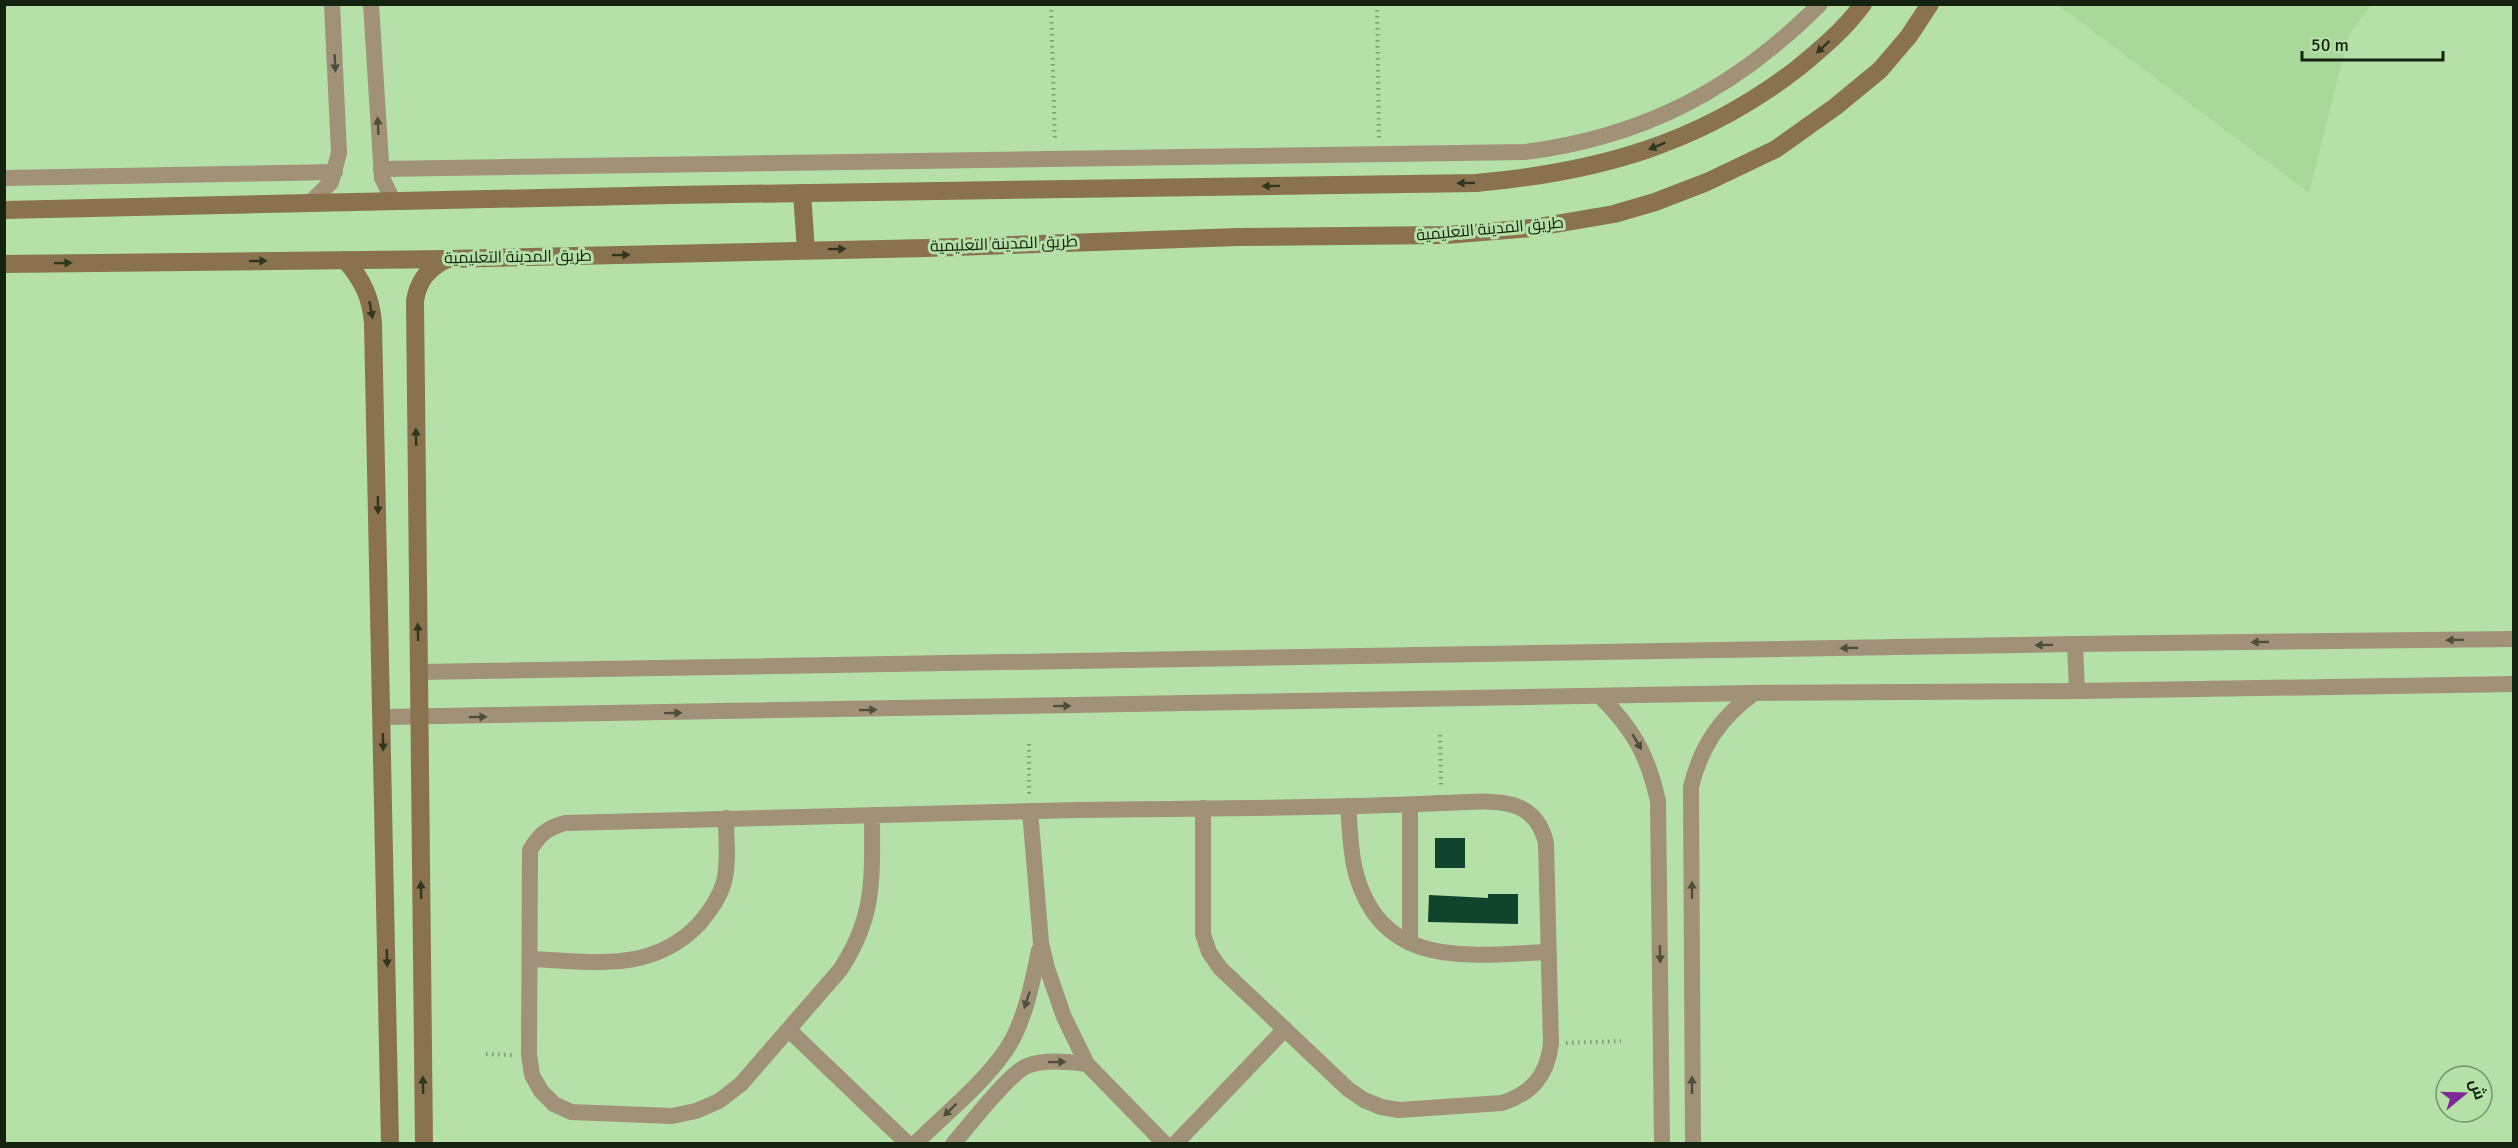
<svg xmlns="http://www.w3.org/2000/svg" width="2518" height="1148" viewBox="0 0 2518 1148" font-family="Signika,Cairo,sans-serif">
  <rect width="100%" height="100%" fill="#b5e0a8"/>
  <!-- built -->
  <path fill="#a8d89a" d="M2058,5H2370L2348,37L2309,193Z"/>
  <!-- building -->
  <g fill="#10442c">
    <rect x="1435" y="838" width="30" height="30"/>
    <path d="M1488,894H1518V924L1428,922L1429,895L1488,898Z"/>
  </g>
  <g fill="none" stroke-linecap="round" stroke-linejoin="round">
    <!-- path -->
    <g stroke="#7b9d71" stroke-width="4" stroke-dasharray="1.5 4.5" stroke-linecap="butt">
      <path d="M1051,4L1055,142"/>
      <path d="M1377,4L1379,139"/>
      <path d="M1440,735L1441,788"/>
      <path d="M1029,744V795"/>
      <path d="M1566,1043L1621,1041"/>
      <path d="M486,1054L513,1055"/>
    </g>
    <!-- street -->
    <g stroke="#a19179" stroke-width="16">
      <path d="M371,4L382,178L394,202"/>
      <path d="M381,169L1525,152C1644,137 1735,89 1820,4"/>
      <path d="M4,178L335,172"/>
      <path d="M309,204L331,182L339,153L332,4"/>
      <path d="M2075,644L2077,691"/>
      <path d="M418,672L2075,644L2514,639"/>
      <path d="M1601,697C1634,730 1648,756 1658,801L1662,1144"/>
      <path d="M383,717L1754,693L2077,691L2514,684"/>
      <path d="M1410,805V943"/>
      <path d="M1348,806C1350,827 1350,849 1355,870C1381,971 1468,955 1548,952"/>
      <path d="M1030,811L1041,943L1047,968L1064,1017L1087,1064L1165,1144"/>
      <path d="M872,815C872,877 876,916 840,970L741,1084L719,1101L696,1111L672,1116L571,1112L554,1104L541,1091L532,1075L529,1055L530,850C539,835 547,828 565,823C736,818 907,813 1078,810C1199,808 1320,809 1441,803C1483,803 1534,790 1546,843L1551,1044C1547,1076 1532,1093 1502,1103L1399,1110L1381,1107L1364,1100L1348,1089L1220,968L1209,952L1203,934V808"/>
      <path d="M530,959C592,961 650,974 698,925C709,912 719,899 724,882C729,862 726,839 726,818"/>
      <path d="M789,1030L908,1144"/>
      <path d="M915,1144C945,1114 982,1085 1006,1050C1024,1024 1033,981 1039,950"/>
      <path d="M953,1144C968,1127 1009,1073 1027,1066C1045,1059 1068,1062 1087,1064"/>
      <path d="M1175,1144L1285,1029"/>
      <path d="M1693,1144L1691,787C1701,746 1720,718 1754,693"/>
    </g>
    <!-- secondary -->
    <g stroke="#89724d" stroke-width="18">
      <path d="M802,193L806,250"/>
      <path d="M4,210L670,195L1476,183C1598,172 1700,144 1798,68C1821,49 1845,29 1863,4"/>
      <path d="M345,260C362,279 371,297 373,323L390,1144"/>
      <path d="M4,264L448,259L927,248L1238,237L1446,235L1532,228L1614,214L1655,202L1707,182L1776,149L1835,107L1880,70L1909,36L1930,4"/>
      <path d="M424,1144L415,301C418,281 428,268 447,259"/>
    </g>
  </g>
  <!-- one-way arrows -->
  <defs><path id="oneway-solid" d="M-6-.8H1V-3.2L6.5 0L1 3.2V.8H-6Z" transform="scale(1.5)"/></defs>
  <g fill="#30371e">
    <use href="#oneway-solid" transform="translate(1823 47) rotate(137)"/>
    <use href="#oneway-solid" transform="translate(1657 146) rotate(158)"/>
    <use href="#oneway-solid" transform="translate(1466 183) rotate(179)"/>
    <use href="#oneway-solid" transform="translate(1271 186) rotate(179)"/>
    <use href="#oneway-solid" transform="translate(837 249) rotate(-1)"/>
    <use href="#oneway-solid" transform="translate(621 255) rotate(-1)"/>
    <use href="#oneway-solid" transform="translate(258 261) rotate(-1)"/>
    <use href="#oneway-solid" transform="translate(63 263) rotate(-1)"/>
    <use href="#oneway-solid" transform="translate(371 310) rotate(80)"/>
    <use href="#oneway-solid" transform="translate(416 437) rotate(-91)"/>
    <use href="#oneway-solid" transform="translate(378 505) rotate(89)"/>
    <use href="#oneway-solid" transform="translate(418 632) rotate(-91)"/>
    <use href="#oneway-solid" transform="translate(383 742) rotate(89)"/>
    <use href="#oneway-solid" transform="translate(421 890) rotate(-91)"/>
    <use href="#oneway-solid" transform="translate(387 958) rotate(89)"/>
    <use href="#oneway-solid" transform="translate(423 1085) rotate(-91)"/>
  </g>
  <g fill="#4c4f39">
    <use href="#oneway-solid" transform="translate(335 63) rotate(87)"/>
    <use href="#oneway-solid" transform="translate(378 126) rotate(-93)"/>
    <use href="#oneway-solid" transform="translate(2455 640) rotate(179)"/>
    <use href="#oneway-solid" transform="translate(2260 642) rotate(179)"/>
    <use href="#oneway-solid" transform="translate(2044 645) rotate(179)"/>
    <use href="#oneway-solid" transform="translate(1849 648) rotate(179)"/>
    <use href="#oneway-solid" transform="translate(1062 706) rotate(-1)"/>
    <use href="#oneway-solid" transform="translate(868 710) rotate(-1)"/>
    <use href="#oneway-solid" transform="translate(673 713) rotate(-1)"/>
    <use href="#oneway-solid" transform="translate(478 717) rotate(-1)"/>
    <use href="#oneway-solid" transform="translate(1637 742) rotate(60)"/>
    <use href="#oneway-solid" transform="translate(1692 890) rotate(-90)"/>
    <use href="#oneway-solid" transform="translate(1660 954) rotate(89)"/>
    <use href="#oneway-solid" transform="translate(1027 1000) rotate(108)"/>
    <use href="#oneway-solid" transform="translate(1057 1062) rotate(-1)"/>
    <use href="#oneway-solid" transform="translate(1692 1085) rotate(-90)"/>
    <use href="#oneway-solid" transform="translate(950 1110) rotate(136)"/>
  </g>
  <g text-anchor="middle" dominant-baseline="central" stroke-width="6" stroke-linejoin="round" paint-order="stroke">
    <!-- street labels -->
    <g font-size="16" fill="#13230f" stroke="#b5e0a8">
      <text transform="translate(1490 229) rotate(-5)">طريق المدينة التعليمية</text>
      <text transform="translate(1004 244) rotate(-2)">طريق المدينة التعليمية</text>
      <text transform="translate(518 257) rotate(-1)">طريق المدينة التعليمية</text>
    </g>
  </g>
  <!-- border -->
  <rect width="2518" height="1148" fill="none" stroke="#13230f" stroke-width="12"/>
  <!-- north arrow -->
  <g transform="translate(2464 1094) rotate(71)"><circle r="28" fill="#b5e0a8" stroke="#74946b" stroke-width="1.5"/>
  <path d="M0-4.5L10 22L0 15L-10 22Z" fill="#802896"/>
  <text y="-9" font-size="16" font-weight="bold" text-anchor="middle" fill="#13230f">ش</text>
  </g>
  <!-- scale -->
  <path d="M2302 51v9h141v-9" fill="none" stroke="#13230f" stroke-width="3"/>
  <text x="2311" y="51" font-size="18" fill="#13230f" stroke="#b5e0a8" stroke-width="4.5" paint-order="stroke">50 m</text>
</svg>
